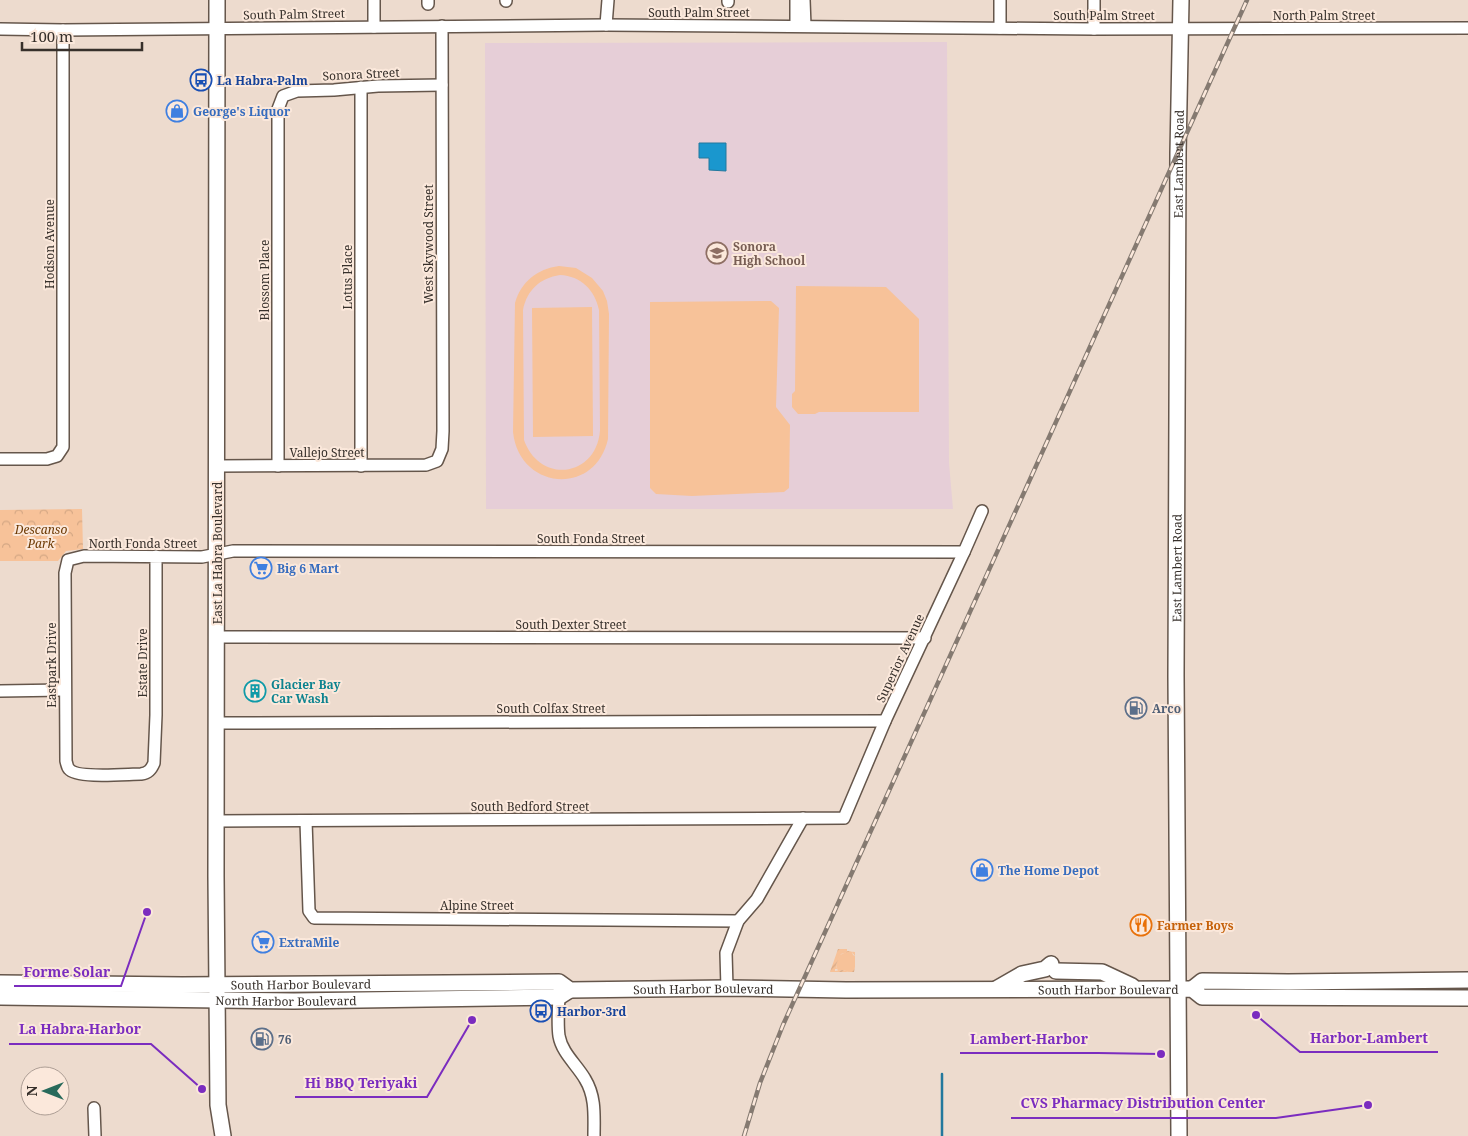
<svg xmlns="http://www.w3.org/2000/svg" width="1468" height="1136" viewBox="0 0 1468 1136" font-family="'Noto Serif',serif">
  <defs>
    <pattern id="park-crowns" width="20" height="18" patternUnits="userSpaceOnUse" patternTransform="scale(1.25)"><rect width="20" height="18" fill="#f7c299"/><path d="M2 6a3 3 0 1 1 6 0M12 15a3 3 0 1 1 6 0" fill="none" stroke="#d4a784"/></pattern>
    <pattern id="garden-furrows" width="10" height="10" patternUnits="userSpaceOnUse" patternTransform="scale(1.25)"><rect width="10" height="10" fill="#f7c299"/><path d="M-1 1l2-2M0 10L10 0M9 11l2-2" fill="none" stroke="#d4a784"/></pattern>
  </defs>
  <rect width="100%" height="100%" fill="#eddbce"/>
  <!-- education -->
  <path fill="#e6ced7" d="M947,42L949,463L953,509H486L485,43Z"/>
  <!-- grass -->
  <g fill="#f7c299" fill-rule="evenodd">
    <path d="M559,266L576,268L592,278L603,291L607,301L609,314L608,439C595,497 519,490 513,432L515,303C521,282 537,269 559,266ZM560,275C581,276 595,290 599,310L600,430C597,477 540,485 524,440L523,310C527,290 540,278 560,275Z"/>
    <path d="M796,286L886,287L919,319V412H819L815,414H798L792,407V394L795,391Z"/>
    <path d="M771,301L779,308L776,407L790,425L789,488L784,492L692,496L656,494L650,488V302Z"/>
    <path d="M592,307L593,436L533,437L532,308Z"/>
    <path d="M848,951L852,952L853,955L855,956V967L849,972L843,970L838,971L836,965L840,955Z"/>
  </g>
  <!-- park -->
  <path fill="url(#park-crowns)" d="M82,509L83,549L66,551L58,561H0V510Z"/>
  <!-- garden -->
  <path fill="url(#garden-furrows)" d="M838,949H847V951L855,952V956L851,951L841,954L836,965L837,969H835V971L843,970L849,972L851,968L855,967L854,972H830Z"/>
  <!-- water -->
  <path fill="#1a97ce" stroke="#23789d" d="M699,143H726V171L709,170V158H699Z"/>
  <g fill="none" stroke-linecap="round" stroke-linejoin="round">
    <!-- stream -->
    <path stroke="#23789d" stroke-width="2.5" d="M942,1074V1136"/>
    <!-- minor casing -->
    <g stroke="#65564b" stroke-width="14">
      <g id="minor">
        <path d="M374,0V27"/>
        <path d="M796,0V26"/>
        <path d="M804,0L805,26"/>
        <path d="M506,1V0"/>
        <path d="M728,2V0"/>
        <path d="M428,4V0"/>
        <path d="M606,25L608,0"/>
        <path d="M1000,28V0"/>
        <path d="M0,29L63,30L606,25L1094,29L1468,28"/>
        <path d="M1094,29V0"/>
        <path d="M0,459H47L57,456L63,447V30"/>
        <path d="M217,466L426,465L437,461L442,449L443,431L442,26"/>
        <path d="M278,466V109L283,96L297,91L334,90L378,86L442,85"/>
        <path d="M361,466V87"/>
        <path d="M156,556V715L154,763C151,770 148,773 141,774C127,774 77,779 69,769C67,767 67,764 66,761L65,573L68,560L84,556L202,557L233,551L964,552"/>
        <path d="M217,637L925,638"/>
        <path d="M0,691L64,690"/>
        <path d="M217,723L885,721"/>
        <path d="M217,821L844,818L885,721L964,552L982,511"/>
        <path d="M306,821L309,911L314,918L738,921"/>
        <path d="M727,988L726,953L738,921L757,899L803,818"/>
        <path d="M559,990C559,1005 557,1022 559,1036C562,1053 577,1065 585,1079C596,1097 594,1116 594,1136"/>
        <path d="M94,1108L95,1136"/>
      </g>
    </g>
    <!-- major casing -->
    <g stroke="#65564b" stroke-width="18">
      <g id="major">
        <path d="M217,0L216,877L218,1105L223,1136"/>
        <path d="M1056,971L1102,972L1132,986"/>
        <path id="s1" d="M0,983L182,985L559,982L570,990L727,988L846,990L1192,989L1202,997L1468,998"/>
        <path d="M996,989L1022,974L1045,969L1051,964"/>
        <path d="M1192,989L1202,981L1288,982L1468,980"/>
        <path id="s2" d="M0,997L294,1001L559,997L570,990"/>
        <path id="s3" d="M1179,1136L1176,676L1178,153L1181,0"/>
      </g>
    </g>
    <!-- minor -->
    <use href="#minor" stroke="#fff" stroke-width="11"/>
    <!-- major -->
    <use href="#major" stroke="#fff" stroke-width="15"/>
    <!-- rail casing -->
    <g stroke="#857a71" stroke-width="4.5">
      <path id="rail" d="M744,1136L760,1083L783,1025L1247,0"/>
    </g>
    <!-- rail -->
    <use href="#rail" stroke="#fbe8db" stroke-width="2.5" stroke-dasharray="8" stroke-linecap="butt"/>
  </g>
  <!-- icons -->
  <defs>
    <g id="bus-ring" transform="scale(1.125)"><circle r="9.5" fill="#fbe8db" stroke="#1a4fb4" stroke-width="1.5"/><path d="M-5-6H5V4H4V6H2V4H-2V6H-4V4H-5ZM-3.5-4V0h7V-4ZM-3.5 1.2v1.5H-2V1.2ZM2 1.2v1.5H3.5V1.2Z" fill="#1a4fb4"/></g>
    <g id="shop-ring" transform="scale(1.125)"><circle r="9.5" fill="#fbe8db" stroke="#3f7fe0" stroke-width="1.5"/><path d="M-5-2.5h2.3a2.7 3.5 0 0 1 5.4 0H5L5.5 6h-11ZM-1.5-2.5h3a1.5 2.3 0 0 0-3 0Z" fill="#3f7fe0"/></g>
    <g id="school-ring" transform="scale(1.125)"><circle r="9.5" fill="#fbe8db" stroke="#8d6e63" stroke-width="1.5"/><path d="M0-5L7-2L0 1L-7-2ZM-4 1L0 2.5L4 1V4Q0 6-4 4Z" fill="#8d6e63"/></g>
    <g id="supermarket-ring" transform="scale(1.125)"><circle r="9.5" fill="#fbe8db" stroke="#3f7fe0" stroke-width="1.5"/><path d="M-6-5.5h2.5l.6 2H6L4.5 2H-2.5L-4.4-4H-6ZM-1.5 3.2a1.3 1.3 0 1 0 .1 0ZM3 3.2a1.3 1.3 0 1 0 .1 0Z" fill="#3f7fe0"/></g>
    <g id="building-ring" transform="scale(1.125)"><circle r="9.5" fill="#fbe8db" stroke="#0f9aa8" stroke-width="1.5"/><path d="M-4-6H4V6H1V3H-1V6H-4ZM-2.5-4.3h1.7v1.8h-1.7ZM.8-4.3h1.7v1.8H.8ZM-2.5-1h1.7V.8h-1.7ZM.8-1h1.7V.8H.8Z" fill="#0f9aa8"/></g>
    <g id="fuel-ring" transform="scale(1.125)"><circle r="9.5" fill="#fbe8db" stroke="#5c6f8a" stroke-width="1.5"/><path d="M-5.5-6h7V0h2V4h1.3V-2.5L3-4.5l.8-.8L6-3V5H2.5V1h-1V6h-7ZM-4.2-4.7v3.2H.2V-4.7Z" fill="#5c6f8a"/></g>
    <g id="restaurant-ring" transform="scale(1.125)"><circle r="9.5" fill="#fbe8db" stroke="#e8710a" stroke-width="1.5"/><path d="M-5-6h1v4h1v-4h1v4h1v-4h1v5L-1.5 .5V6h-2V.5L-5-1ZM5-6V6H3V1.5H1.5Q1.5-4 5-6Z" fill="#e8710a"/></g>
  </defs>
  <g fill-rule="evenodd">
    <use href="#bus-ring" x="201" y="80"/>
    <use href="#shop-ring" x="177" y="111"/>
    <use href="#school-ring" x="717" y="253"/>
    <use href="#supermarket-ring" x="261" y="568"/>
    <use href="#building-ring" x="255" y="691"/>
    <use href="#fuel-ring" x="1136" y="708"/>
    <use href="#shop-ring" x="982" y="870"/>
    <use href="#restaurant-ring" x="1141" y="925"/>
    <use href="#supermarket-ring" x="263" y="942"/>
    <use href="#bus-ring" x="541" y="1011"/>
    <use href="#fuel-ring" x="262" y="1039"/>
  </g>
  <g text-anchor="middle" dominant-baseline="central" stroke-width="4" stroke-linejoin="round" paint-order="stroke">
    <!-- street labels -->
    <g font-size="12" fill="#37302b" stroke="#fbe8db">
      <text x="699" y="12">South Palm Street</text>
      <text transform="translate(294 14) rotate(-1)">South Palm Street</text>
      <text x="1104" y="15">South Palm Street</text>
      <text x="1324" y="15">North Palm Street</text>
      <text transform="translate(361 74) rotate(-3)">Sonora Street</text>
      <text stroke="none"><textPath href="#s3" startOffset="972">East Lambert Road</textPath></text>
      <text transform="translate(49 244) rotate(-90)">Hodson Avenue</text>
      <text transform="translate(428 244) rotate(-90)">West Skywood Street</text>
      <text transform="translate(347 277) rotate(-90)">Lotus Place</text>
      <text transform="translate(264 280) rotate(-90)">Blossom Place</text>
      <text x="327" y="452">Vallejo Street</text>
      <text x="591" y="538">South Fonda Street</text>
      <text x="143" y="543">North Fonda Street</text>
      <text transform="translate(217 553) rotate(-90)">East La Habra Boulevard</text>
      <text stroke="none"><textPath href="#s3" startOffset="568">East Lambert Road</textPath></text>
      <text x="571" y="624">South Dexter Street</text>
      <text transform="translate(900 658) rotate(-65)">Superior Avenue</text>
      <text transform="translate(142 663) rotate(-90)">Estate Drive</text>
      <text transform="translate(51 665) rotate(-90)">Eastpark Drive</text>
      <text x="551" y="708">South Colfax Street</text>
      <text x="530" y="806">South Bedford Street</text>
      <text x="477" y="905">Alpine Street</text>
      <text stroke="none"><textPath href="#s1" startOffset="301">South Harbor Boulevard</textPath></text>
      <text stroke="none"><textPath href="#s1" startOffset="1111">South Harbor Boulevard</textPath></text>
      <text stroke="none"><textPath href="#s1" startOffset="706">South Harbor Boulevard</textPath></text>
      <text stroke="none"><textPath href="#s2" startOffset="286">North Harbor Boulevard</textPath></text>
    </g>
    <!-- transit labels -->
    <g font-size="12" font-weight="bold" fill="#164399" stroke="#fbe8db" text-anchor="start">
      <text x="217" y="80">La Habra-Palm</text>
      <text x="557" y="1011">Harbor-3rd</text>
    </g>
    <!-- shop labels -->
    <g font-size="12" font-weight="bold" fill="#366cbe" stroke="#fbe8db" text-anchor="start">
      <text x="193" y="111">George's Liquor</text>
      <text x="277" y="568">Big 6 Mart</text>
      <text x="998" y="870">The Home Depot</text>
      <text x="279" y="942">ExtraMile</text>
    </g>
    <!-- education labels -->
    <g font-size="12" font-weight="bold" fill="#785e54" stroke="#fbe8db" text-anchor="start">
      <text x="733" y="246">Sonora<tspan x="733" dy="14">High School</tspan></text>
    </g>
    <!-- park labels -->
    <g font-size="12" font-style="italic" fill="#6c3800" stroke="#fbe8db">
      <text x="41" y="529">Descanso<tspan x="41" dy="14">Park</tspan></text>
    </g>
    <!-- culture labels -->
    <g font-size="12" font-weight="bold" fill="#0d838f" stroke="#fbe8db" text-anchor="start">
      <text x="271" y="684">Glacier Bay<tspan x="271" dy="14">Car Wash</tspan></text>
    </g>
    <!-- service labels -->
    <g font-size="12" font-weight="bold" fill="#4e5e75" stroke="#fbe8db" text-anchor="start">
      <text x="1152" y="708">Arco</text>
      <text x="278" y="1039">76</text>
    </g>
    <!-- food labels -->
    <g font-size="12" font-weight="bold" fill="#c56008" stroke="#fbe8db" text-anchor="start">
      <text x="1157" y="925">Farmer Boys</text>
    </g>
  </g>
  <!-- callouts -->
  <path fill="none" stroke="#7b2cbf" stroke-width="2" d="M147 912L121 986H14M202 1089L151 1044H9M1256 1015L1300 1052H1438M1161 1054L1098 1053H960M472 1020L427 1097H295M1368 1105L1276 1118H1011"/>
  <g fill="#7b2cbf" stroke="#fbe8db" stroke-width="2">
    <circle cx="147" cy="912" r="5"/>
    <circle cx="202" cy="1089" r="5"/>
    <circle cx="1256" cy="1015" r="5"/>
    <circle cx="1161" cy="1054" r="5"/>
    <circle cx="472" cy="1020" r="5"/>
    <circle cx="1368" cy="1105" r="5"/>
  </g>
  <g font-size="14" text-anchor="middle" font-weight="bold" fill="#7b2cbf" stroke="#fbe8db" stroke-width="4" stroke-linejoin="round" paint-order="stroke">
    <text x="67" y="977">Forme Solar</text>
    <text x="80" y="1034">La Habra-Harbor</text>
    <text x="1369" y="1043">Harbor-Lambert</text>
    <text x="1029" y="1044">Lambert-Harbor</text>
    <text x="361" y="1088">Hi BBQ Teriyaki</text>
    <text x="1143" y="1108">CVS Pharmacy Distribution Center</text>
  </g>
  <!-- north arrow -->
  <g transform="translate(45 1091) rotate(270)"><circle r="24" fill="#fbe8db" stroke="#ad9e95"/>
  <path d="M0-4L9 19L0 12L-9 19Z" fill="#286a5b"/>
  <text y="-8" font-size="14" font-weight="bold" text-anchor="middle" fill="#37302b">N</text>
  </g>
  <!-- scale -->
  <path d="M22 42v8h120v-8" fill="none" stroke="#37302b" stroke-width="2.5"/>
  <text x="30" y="42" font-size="15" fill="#37302b" stroke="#fbe8db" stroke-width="4" paint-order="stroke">100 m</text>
</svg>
